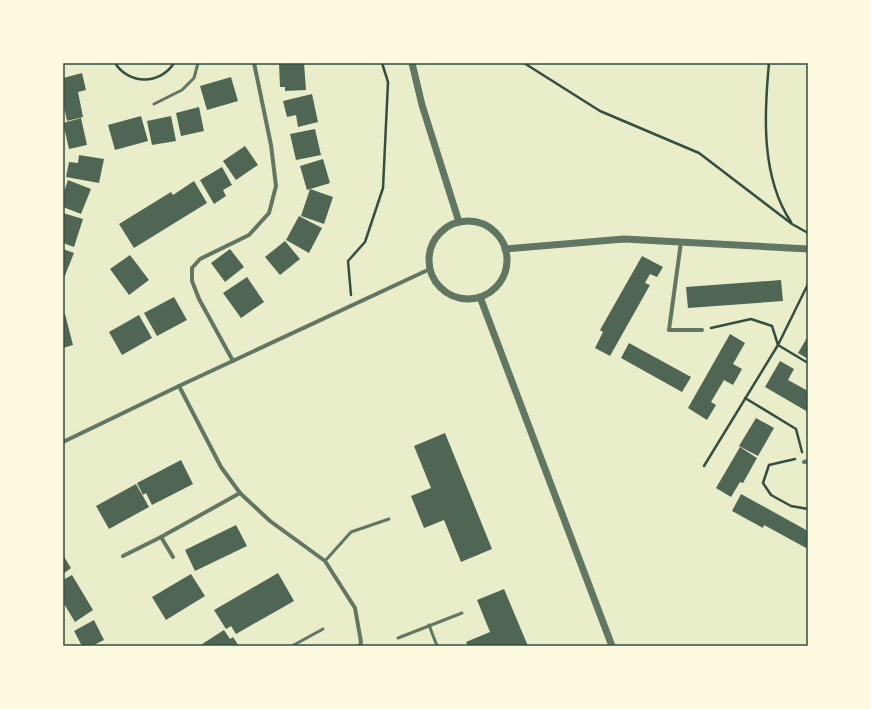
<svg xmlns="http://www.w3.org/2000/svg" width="871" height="709" viewBox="0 0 871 709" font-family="Roboto,sans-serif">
  <rect width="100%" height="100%" fill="#e9edc9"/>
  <!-- building -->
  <g fill="#4f6655">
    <path d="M279,63H304L306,90L285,91V87H280Z"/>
    <path d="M82,73L86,90L78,92L83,117L67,121L63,102V78Z"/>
    <path d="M231,77L238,101L207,110L200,86Z"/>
    <path d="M312,94L318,122L298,127L296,115L287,117L283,101Z"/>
    <path d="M199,107L204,131L181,136L176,113Z"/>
    <path d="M141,116L148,141L115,150L108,125Z"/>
    <path d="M171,116L176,141L152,145L147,121Z"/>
    <path d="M81,118L87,145L69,149L63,123Z"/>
    <path d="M315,129L321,155L296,160L290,134Z"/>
    <path d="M245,146L258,165L236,180L223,161Z"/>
    <path d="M79,155L104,159L99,183L66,177L69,162L78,163Z"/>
    <path d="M323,159L330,183L307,190L300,166Z"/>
    <path d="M222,167L232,185L223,190L226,196L214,204L200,180Z"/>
    <path d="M68,180L91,189L81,214L63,207V195Z"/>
    <path d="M194,181L207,203L134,248L119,224L171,192L173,195Z"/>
    <path d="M310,189L333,197L324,224L301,216Z"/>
    <path d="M63,213L83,219L74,247L63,243Z"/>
    <path d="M299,216L322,228L309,253L286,240Z"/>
    <path d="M285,241L300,259L280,275L265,257Z"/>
    <path d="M63,249L74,253L64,278L63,277Z"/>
    <path d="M230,249L244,267L225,282L211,263Z"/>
    <path d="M130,255L149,280L129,295L110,269Z"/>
    <path d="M642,256L663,267L657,277L650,274L645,283L650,285L610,356L595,348L603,332L600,330Z"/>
    <path d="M247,277L264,302L241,318L223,293Z"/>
    <path d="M781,280L783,301L688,308L686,287Z"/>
    <path d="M174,297L187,320L157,336L144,313Z"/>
    <path d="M63,314H65L73,345L63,348Z"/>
    <path d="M139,315L152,338L122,355L109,332Z"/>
    <path d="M730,334L745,343L733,364L742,369L733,385L724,380L711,402L716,405L707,420L688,408Z"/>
    <path d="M808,336V359L798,353Z"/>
    <path d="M629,343L691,377L682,392L621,358Z"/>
    <path d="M780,361L794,369L788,380L808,391V412L765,387Z"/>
    <path d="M756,418L774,428L758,456L739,446Z"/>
    <path d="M445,433L492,549L461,562L444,520L424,528L411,496L431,488L414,446Z"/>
    <path d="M740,447L757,458L743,483L740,482L731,497L716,488Z"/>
    <path d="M181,460L193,484L152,505L146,493L143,495L137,483Z"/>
    <path d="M136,484L149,507L109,529L96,506Z"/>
    <path d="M741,494L808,531V549L764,525L763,528L732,511Z"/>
    <path d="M236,525L247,546L195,571L185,550Z"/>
    <path d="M63,555L71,568L63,574Z"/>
    <path d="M278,573L294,601L236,634L231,626L226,629L214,610Z"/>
    <path d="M191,574L205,596L166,620L152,597Z"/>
    <path d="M72,575L93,610L75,622L63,602V580Z"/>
    <path d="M504,589L528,646H468L466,642L490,632L477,600Z"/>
    <path d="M94,620L104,640L92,646H82L74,631Z"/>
    <path d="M224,630L230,639L233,637L239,646H199Z"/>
  </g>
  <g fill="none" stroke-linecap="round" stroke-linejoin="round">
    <!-- path -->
    <g stroke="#344e41" stroke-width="2.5">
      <path d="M115,63C129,85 160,85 174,63"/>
      <path d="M524,63L600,111L699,153L792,224L808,233"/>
      <path d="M769,63C764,115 761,177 791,222"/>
      <path d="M351,295L348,261L365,242L383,188L388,82L382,63"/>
      <path d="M711,328L751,319L772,326L778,345L808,363"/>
      <path d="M745,398L796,429L802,452"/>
      <path d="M795,459L769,465L763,483L771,495L791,506L808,509"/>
      <path d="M704,466L778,345L808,284"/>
    </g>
    <!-- service -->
    <g stroke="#617663" stroke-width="3">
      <path d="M154,104L182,90L194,78L198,63"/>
      <path d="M325,561L351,532L389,519"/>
      <path d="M429,625L437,646"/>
      <path d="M398,638L462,613"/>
      <path d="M292,646L323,629"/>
    </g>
    <!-- minor -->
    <g stroke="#617663" stroke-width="4">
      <path d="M681,242L669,330H702"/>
      <path d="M233,361L199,299L192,281V268L200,259L249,235L269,213L276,186L271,145L254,63"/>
      <path d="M179,386L221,467L240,493L270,521L325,561L355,608L361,642L360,646"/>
      <path d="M63,442L179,386L430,269"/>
      <path d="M804,462L808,461"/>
      <path d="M161,537L173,557"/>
      <path d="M123,556L161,537L240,493"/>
    </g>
    <!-- tertiary -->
    <g stroke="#617663" stroke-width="7">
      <path d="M412,63L422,105L459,222"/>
      <circle cx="468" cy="260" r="39"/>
      <path d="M505,249L624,239L808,249"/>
      <path d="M480,297L612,646"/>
    </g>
  </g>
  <!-- border -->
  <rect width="871" height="709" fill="none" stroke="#fefae0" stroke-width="128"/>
  <rect x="64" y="64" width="743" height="581" fill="none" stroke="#344e41" stroke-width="1.5"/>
</svg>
